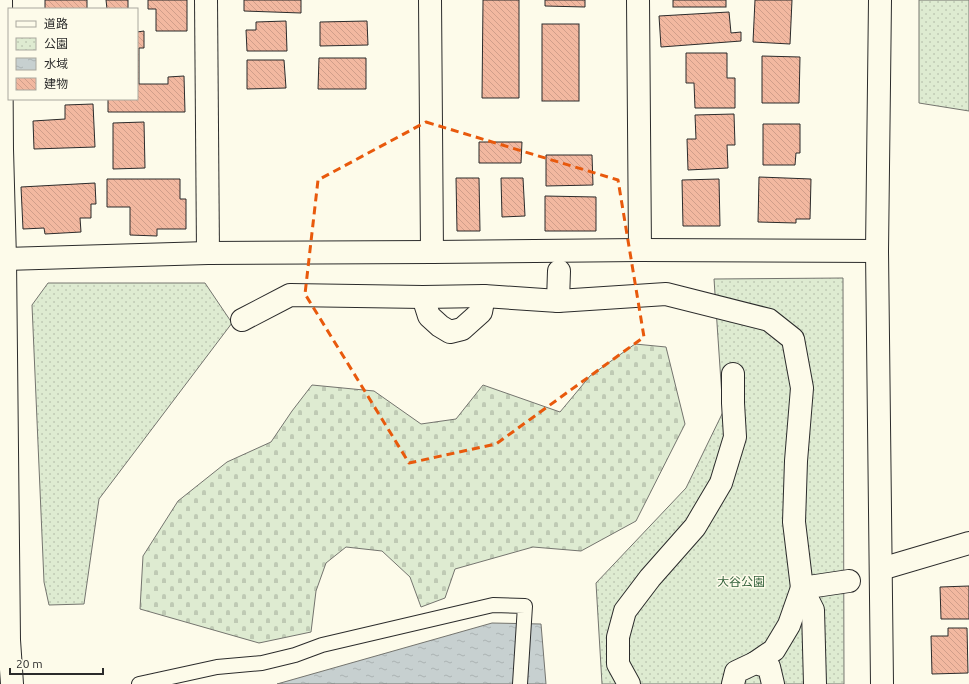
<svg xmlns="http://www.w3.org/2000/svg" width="969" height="684" viewBox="0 0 969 684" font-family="Ubuntu,'Noto Sans JP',sans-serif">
  <defs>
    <pattern id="cemetery-stones" width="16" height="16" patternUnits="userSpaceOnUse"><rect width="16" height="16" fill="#deebd1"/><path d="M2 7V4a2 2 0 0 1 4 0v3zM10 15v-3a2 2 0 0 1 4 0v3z" fill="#bfcab4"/></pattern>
    <pattern id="park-dots" width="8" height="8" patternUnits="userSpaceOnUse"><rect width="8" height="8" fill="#deebd1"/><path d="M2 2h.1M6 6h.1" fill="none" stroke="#bfcab4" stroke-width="1.8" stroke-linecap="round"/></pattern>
    <pattern id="water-ripples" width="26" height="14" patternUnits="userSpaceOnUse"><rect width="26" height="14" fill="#c7d0d0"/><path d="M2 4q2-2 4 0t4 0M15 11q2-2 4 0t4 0" fill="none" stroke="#abb3b3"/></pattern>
    <pattern id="building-back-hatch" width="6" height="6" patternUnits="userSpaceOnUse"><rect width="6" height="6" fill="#f2b8a0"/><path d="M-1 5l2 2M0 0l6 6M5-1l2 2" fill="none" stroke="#d09e8a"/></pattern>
  </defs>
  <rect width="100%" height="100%" fill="#fdfbea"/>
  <!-- cemetery -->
  <path fill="url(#cemetery-stones)" stroke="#74746e" d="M635,344L666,347L685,424L636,521L581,551L533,547L455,569L445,598L421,607L410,577L382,551L346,547L326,563L316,591L311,632L259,643L140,609L143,556L178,501L227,462L271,442L292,411L312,385L374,391L421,424L456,419L483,385L560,412L590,376Z"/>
  <!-- park -->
  <g fill="url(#park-dots)" stroke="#74746e">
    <path d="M919,0H969V111L919,103Z"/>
    <path d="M843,278L844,684H602L596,583L686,488L723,412L714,279Z"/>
    <path d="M48,283H205L232,323L99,499L84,604L49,605L44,582L32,305Z"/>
  </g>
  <!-- water -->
  <path fill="url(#water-ripples)" stroke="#74746e" d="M492,623L541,624L546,684H277Z"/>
  <!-- building -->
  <g fill="url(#building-back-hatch)" stroke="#2b2b2b">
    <rect x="45" y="0" width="42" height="9"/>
    <path d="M106,0H128V9H107Z"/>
    <path d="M148,0H187V31H156V9H148Z"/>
    <path d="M244,0H301V13L244,11Z"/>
    <path d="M483,0H519V98H482Z"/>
    <path d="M545,0H585V7L545,6Z"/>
    <rect x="673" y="0" width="53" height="7"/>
    <path d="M755,0H792L790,44L753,42Z"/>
    <path d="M729,12L731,33L741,32V41L661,47L659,16Z"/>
    <path d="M286,21L287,51H247L246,30H256V22Z"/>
    <path d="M367,21L368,45L320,46V22Z"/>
    <rect x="542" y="24" width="37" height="77"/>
    <path d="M144,31V48H139V84H168V77L184,76L185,112H108V99H137V32Z"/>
    <path d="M686,53H727V78H735V108H695L694,83H686Z"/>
    <path d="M762,56L800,57L799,103H762Z"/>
    <path d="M319,58H366V89H318Z"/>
    <path d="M247,60H284L286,88L247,89Z"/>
    <path d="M93,104L95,147L34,149L33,121L65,119V105Z"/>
    <path d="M734,114L735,145H727L728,168L688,170L687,139H696L695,115Z"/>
    <path d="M144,122L145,168L113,169V123Z"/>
    <path d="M763,124H800V153H796L795,165H763Z"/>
    <path d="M479,142H522L521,163H479Z"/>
    <path d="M546,155H592L593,185L546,186Z"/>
    <path d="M759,177L811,179L810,219H796V223L758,222Z"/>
    <path d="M456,178H479L480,231H457Z"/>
    <path d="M501,178H523L525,216L502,217Z"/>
    <path d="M107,179H180V199H186V229H157V236L130,235V207H107Z"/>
    <path d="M719,179L720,226H683L682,180Z"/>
    <path d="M95,183L96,204H91V218H80L81,232L45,234L44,228L23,229L21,187Z"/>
    <path d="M545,196L596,197V231H545Z"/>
    <path d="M969,586V619H941L940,587Z"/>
    <path d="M948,628H967L968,673L932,674L931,636H948Z"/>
  </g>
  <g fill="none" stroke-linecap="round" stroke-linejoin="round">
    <!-- lane casing -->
    <g stroke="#2b2b2b" stroke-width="16">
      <path id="lane" d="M139,684L217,667L262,663L295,655L322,645L493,605L525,606L520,684"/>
    </g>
    <!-- street casing -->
    <g stroke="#2b2b2b" stroke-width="24">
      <g id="street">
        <path d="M1,0L2,149L5,259L9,640L12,684"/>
        <path d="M206,0L208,253"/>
        <path d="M430,0L432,252"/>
        <path d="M638,0L640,250"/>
        <path d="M5,259L208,253L432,252L640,250L877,251"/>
        <path d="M423,297L429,316L440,326L450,332L462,329L481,312L484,296"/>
        <path d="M558,301L559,271"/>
        <path d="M242,320L290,295L423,297L484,296L558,301L666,294L769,320L793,339L802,388L796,461L794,522L802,588L813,610L815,684"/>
        <path d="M755,663L774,650L789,625L802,588L849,581"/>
        <path d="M629,684L618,664V637L625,611L650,578L695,527L721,483L735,437L733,403V374"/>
        <path d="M733,684L736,672L755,663L769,667L773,684"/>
      </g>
    </g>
    <!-- secondary casing -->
    <g stroke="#2b2b2b" stroke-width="24">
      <g id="secondary">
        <path d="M880,0L877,251L882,684"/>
        <path d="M881,569L969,543"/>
      </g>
    </g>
    <!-- lane -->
    <use href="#lane" stroke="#fdfbea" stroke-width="14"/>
    <!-- street -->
    <use href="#street" stroke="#fdfbea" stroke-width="22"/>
    <!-- secondary -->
    <use href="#secondary" stroke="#fdfbea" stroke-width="22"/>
  </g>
  <!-- marked area -->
  <path fill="none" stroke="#e8590c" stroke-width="3" stroke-dasharray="8 5" stroke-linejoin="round" d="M426,122L618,180L644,337L496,444L409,463L305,294L318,180Z"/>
  <g text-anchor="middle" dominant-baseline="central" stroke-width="3" stroke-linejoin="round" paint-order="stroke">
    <!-- park labels -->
    <g font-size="12" fill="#34623c" stroke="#fdfbea">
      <text x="741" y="581">大谷公園</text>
    </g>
  </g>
  <!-- legend -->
  <rect x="8" y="8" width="130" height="92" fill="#fdfbea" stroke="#a9a89e"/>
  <rect x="16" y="21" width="20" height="6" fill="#fdfbea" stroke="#a9a89e"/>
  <text x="44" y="28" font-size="12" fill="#2b2b2b">道路</text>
  <rect x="16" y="38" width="20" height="12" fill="url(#park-dots)" stroke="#a9a89e"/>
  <text x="44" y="48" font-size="12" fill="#2b2b2b">公園</text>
  <rect x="16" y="58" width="20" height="12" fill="url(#water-ripples)" stroke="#a9a89e"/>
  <text x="44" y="68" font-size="12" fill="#2b2b2b">水域</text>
  <rect x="16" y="78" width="20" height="12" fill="url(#building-back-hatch)" stroke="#a9a89e"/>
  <text x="44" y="88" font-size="12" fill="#2b2b2b">建物</text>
  <!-- scale -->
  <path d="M10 668v6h93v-6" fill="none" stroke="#2b2b2b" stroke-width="2"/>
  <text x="16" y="668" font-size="12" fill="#2b2b2b" stroke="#fdfbea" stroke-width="3" paint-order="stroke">20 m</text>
</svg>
